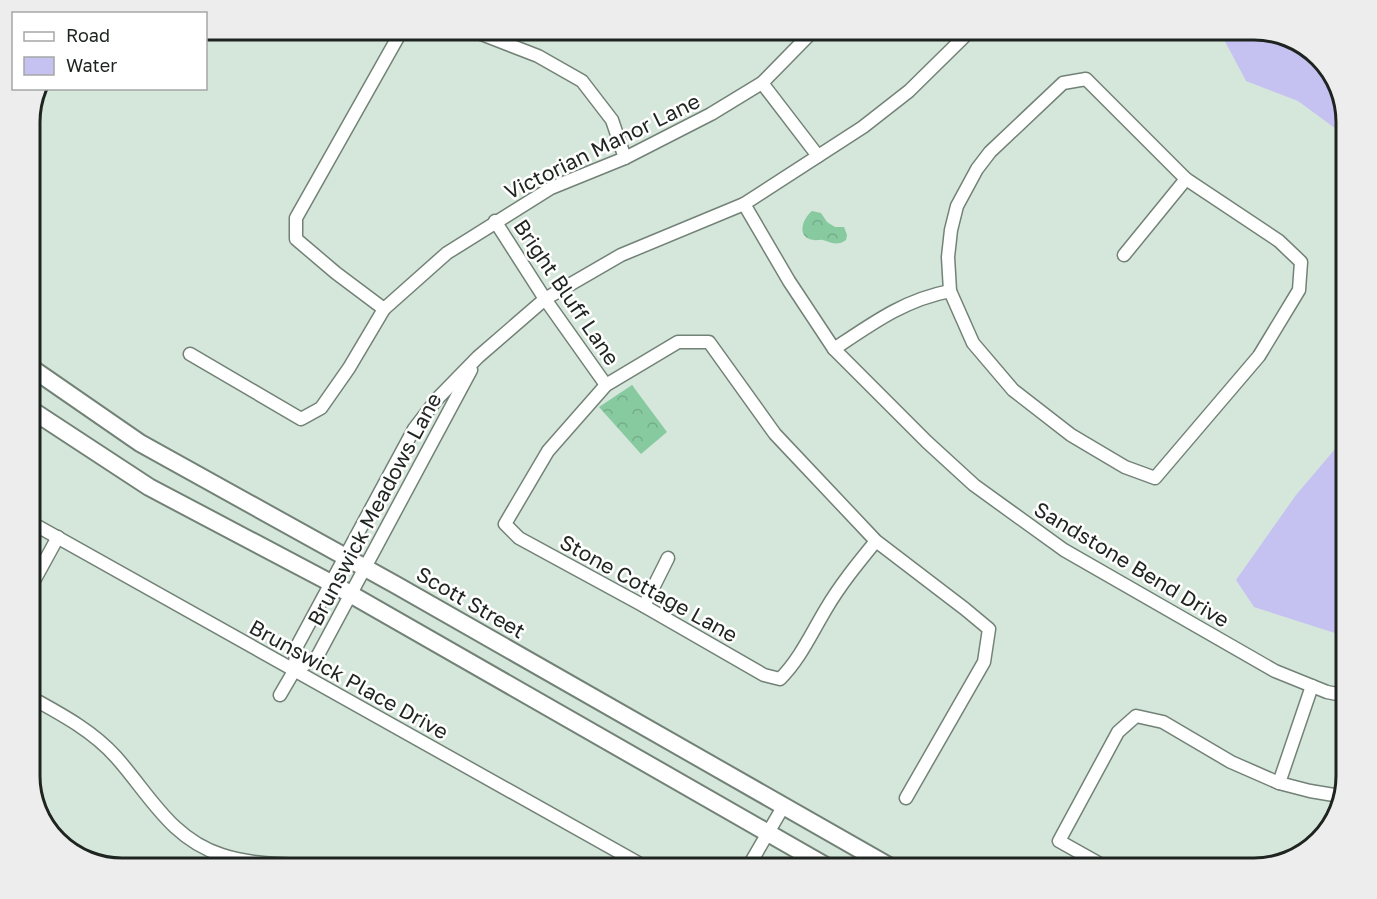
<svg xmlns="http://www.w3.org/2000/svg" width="1377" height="899" viewBox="0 0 1377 899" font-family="'Golos Text',sans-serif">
  <defs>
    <pattern id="park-crowns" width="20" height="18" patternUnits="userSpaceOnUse" patternTransform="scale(1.5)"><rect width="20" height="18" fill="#87caa0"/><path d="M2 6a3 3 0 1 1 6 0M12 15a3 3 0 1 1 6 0" fill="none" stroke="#74ad8a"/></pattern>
  </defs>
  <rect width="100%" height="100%" fill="#d5e6da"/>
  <!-- park -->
  <g fill="url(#park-crowns)">
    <path d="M812,211L821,213L827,222L835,227H844L847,235L846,240C838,246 832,243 823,240C820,239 817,241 814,240C796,238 802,219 812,211Z"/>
    <path d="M632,385L667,432L641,454L599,407Z"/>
  </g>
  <!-- water -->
  <g fill="#c5c2f2">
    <path d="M1219,30H1255L1306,45L1334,76L1347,117V137L1298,101L1246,81Z"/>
    <path d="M1347,435V635L1338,634L1254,607L1236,580L1296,495Z"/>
  </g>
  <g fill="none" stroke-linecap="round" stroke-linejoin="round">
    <!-- street casing -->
    <g stroke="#728277" stroke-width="15">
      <g id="street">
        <path d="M471,30L538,56L582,81L612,120L625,158"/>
        <path d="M1086,79L1186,179L1279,241L1301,262L1299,290L1259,356L1155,478L1125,467L1071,435L1013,390L973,343L950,291L948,257L951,230L957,206L977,169L990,152L1063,83Z"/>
        <path d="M762,83L818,156"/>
        <path d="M744,204L789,281L834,349L927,442L974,485L1064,550L1275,671L1327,692L1347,696"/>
        <path d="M495,221L545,299L606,385"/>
        <path d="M1124,255L1186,179"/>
        <path d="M384,309L336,273L296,239V218L402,30"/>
        <path d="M834,349C873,323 904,300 950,291"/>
        <path d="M190,354L301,419L321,408L349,368L384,309L447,253L551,188L625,158L711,114L762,83L813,31"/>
        <path d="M30,522L649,869"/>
        <path d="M876,541C858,563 840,585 826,609C811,634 800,659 780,679L764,675L644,606L519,538L505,524L548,451L606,385L678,342H709L775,434L876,541L965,609L989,629L984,662L906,798"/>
        <path d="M30,588L58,537"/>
        <path d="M644,606L668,558"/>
        <path d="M294,671L317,657L471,370"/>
        <path d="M280,695L294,671L297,646L414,429L437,399L478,357L545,299L621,255L744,204L863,127L909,91L971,30"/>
        <path d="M30,697C61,714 93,731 116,757C149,794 171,839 222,855C252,865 286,864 317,866L328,869"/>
        <path d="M1279,783L1312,686"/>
        <path d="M747,869L783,807"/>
        <path d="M1109,869L1059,841L1118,732L1136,716L1163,722L1231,762L1279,783L1310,791L1334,795L1340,799"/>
      </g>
    </g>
    <!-- secondary casing -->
    <g stroke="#728277" stroke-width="20">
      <g id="secondary">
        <path d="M30,367L140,443L396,585L894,869"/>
        <path d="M30,409L149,487L331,583L831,869"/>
      </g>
    </g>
    <!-- street -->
    <use href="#street" stroke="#fff" stroke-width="12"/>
    <!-- secondary -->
    <use href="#secondary" stroke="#fff" stroke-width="16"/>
  </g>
  <g text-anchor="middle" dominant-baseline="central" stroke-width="5" stroke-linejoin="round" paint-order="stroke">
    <!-- street labels -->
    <g font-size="21" fill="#1e2420" stroke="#fff">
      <text transform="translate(602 146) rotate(-26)">Victorian Manor Lane</text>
      <text transform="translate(567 292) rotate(56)">Bright Bluff Lane</text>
      <text transform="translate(374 509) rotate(-62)">Brunswick Meadows Lane</text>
      <text transform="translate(1132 564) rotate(31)">Sandstone Bend Drive</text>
      <text transform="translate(649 588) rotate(29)">Stone Cottage Lane</text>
      <text transform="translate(471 602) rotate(30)">Scott Street</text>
      <text transform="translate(349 679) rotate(29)">Brunswick Place Drive</text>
    </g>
  </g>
  <!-- crop -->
  <path d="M0 0H1377V899H0ZM122 40H1254A82 82 0 0 1 1336 122V776A82 82 0 0 1 1254 858H122A82 82 0 0 1 40 776V122A82 82 0 0 1 122 40Z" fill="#ededed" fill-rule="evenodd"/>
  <path fill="none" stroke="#1e2420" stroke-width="3" d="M122 40H1254A82 82 0 0 1 1336 122V776A82 82 0 0 1 1254 858H122A82 82 0 0 1 40 776V122A82 82 0 0 1 122 40Z"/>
  <!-- legend -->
  <rect x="12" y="12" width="195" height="78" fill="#ffffff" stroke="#a5a7a6" stroke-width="1.5"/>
  <rect x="24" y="32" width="30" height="9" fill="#ffffff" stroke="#a5a7a6" stroke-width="1.5"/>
  <text x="66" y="42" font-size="18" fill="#1e2420">Road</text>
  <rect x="24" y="57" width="30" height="18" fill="#c5c2f2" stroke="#a5a7a6" stroke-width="1.5"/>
  <text x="66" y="72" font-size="18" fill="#1e2420">Water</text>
</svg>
